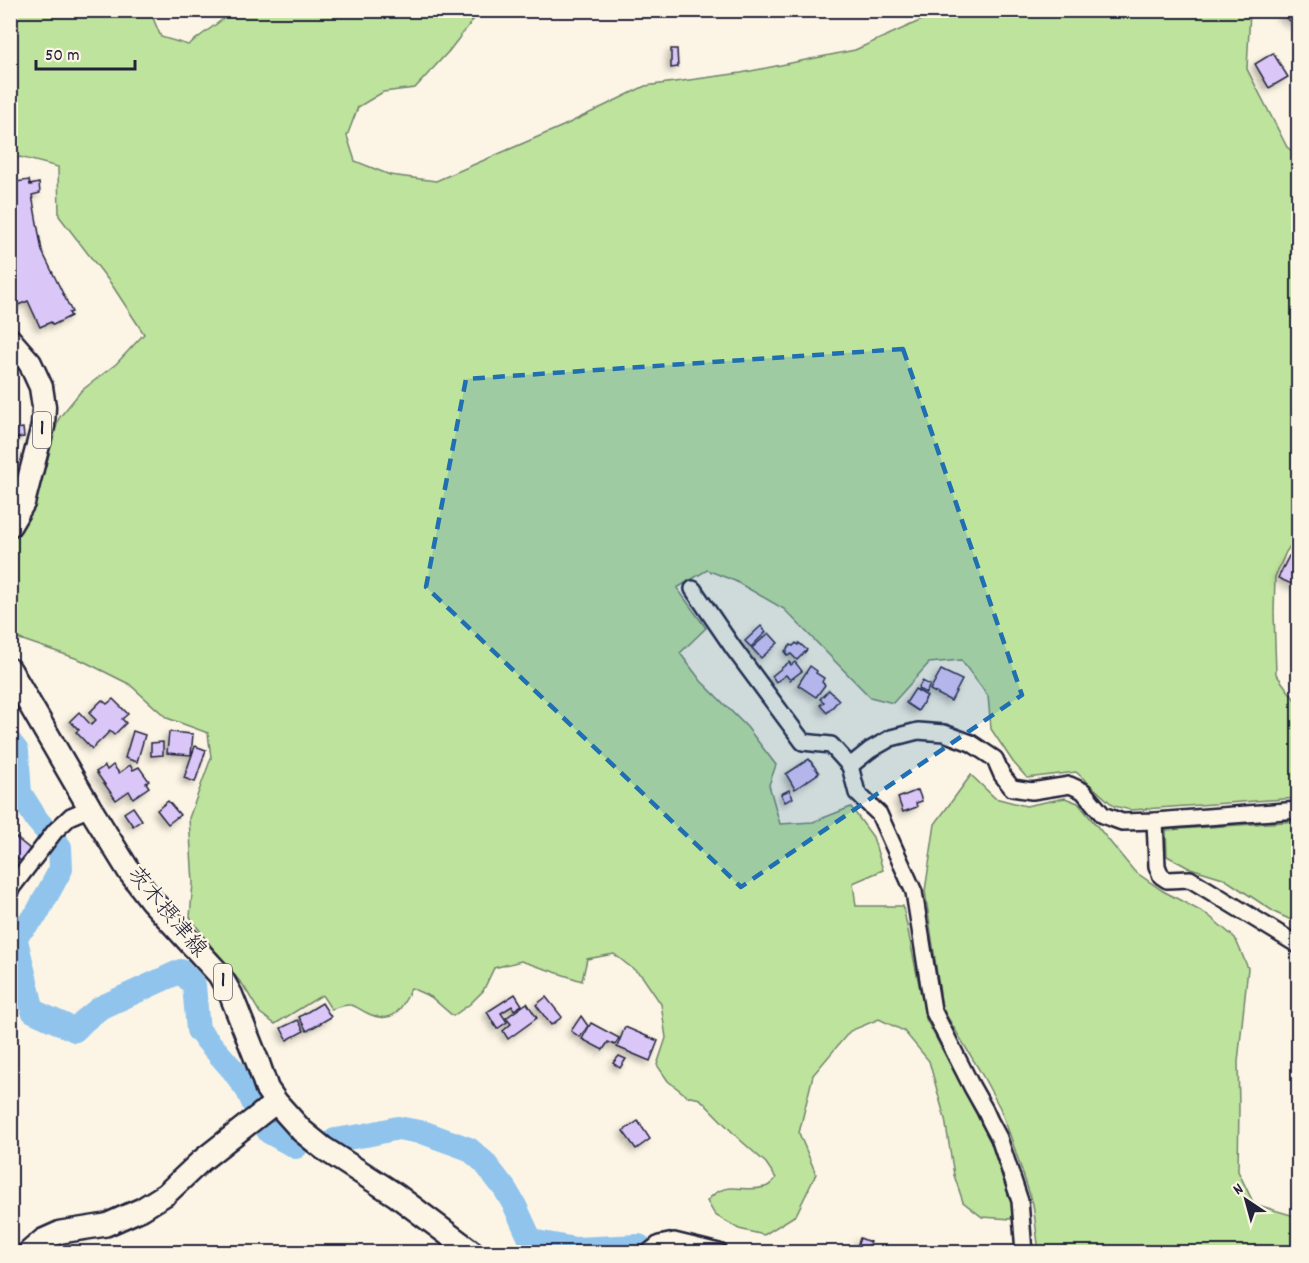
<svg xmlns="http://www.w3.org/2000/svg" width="1309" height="1263" viewBox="0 0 1309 1263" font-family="Dekko,'Klee One',sans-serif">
  <defs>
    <filter id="shadow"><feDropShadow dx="-3.5" dy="3.5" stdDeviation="3" flood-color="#0004"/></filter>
  </defs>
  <rect width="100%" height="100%" fill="#fcf5e5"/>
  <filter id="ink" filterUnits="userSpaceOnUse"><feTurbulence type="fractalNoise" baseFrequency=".0167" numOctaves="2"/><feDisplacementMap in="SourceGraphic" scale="12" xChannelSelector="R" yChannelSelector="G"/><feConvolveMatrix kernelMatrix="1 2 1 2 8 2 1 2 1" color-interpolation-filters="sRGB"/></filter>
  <g filter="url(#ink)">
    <!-- green -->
    <g fill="#bee39d" stroke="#70826c" stroke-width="1.5">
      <path d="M1034,10L1250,11L1247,69L1287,147L1298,156V534L1286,552L1275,577L1274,612L1276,674L1298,704V798L1131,810L1114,806L1076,772L1027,778L1013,762L991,729L988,696L961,660L929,663L893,703L870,697L784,609L735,581L707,570L677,588L706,628L680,653L701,681L747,727L776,765L769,785L780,824L813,822L851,807L873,837L883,870L853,883L856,906H903L926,1019L991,1142L1013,1207L1011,1219L982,1217L963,1202L954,1175L945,1119L929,1061L904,1031L879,1019L850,1031L813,1075L799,1133L816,1174L796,1215L764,1235L739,1229L715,1215L707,1201C727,1178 741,1194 765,1187C769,1186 773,1182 776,1178L766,1163L738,1138L700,1099L687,1096L668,1081L657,1065L666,1038L661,1004L642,976L614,954L587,959L582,981L521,961L494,968L483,991L470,1004L453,1016L431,997L411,988C402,1009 394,1026 367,1013C362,1011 355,1005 350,1005C344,1004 337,1008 331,1009L322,995L275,1024L260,1013L243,985L218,956L190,917L193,883L189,818L211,758L208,733L167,718L129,684L81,660L11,636V543L31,507L59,418L81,391L116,364L144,334L112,285L59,216L58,167L20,157L11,163V11H150L161,37L188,45L234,11H480L449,51L415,88L383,92L358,107L347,136L355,161L390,175L436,181L563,126L645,86L741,73L855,50L942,11H1002L1012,17Z"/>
      <path d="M971,775L995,798L1026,806L1065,798L1078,803L1134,871L1163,891L1208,915L1235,938L1248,968L1238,1062L1239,1106L1238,1171L1254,1204L1298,1217V1252H1039L1033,1204L1010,1135L1000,1108L980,1071L942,1008L925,891L935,824Z"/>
      <path d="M1298,821V923L1276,913L1223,878L1187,867L1167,856L1166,830Z"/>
    </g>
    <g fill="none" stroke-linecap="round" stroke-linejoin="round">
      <!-- river -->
      <g stroke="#90c4ed" stroke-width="24">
        <path d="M10,742L17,751L20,793L37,820L60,847L61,869L36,915L15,936L33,1011L75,1030L84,1021L100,1008L181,971L194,985L198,1030L233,1070L248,1091L259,1116L269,1132L296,1147"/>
        <path d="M335,1140L366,1135L398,1128L425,1133L469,1149L484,1162L505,1189L515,1206L531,1241L575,1249L639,1246L648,1252"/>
      </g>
    </g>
    <!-- building -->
    <g fill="#dac7f8" stroke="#22223b" stroke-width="1.5" filter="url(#shadow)">
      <path d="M1282,10H1298V26L1280,14Z"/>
      <path d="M671,49H677L678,67L671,68Z"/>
      <path d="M1273,53L1288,77L1269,88L1255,64Z"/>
      <path d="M29,180L30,185L39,183L40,193L32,195L42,251L72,312L69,313L71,316L53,325L51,322L40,327L28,301L18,305L10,289V283L17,279L10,266V183Z"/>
      <path d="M23,428L24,437L16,438L15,429Z"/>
      <path d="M1289,556L1298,560V582L1296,586L1278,578Z"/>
      <path d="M761,626L766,632L751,647L745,641Z"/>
      <path d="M769,633L778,643L761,658L752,648Z"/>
      <path d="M796,643L798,645L799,643L807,650L797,660L791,654L788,656L785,653L787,652L785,651L791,645L793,646Z"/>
      <path d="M789,662L791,665L795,662L802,671L790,680L786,675L776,682L772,676Z"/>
      <path d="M810,666L817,671L816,673L824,678L822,682L825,685L816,697L798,685Z"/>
      <path d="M941,670L962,680L951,701L930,690Z"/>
      <path d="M922,681L930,685L926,693L918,689Z"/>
      <path d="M915,689L927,696L918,711L906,703Z"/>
      <path d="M829,690L839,700L827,713L820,705L824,702L820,699Z"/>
      <path d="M113,699L128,714L122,719L126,723L114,735L110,731L92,749L76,732L79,730L70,721L79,712L91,725L96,720L89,713L102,700L107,704Z"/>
      <path d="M133,731L145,735L137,762L125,758Z"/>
      <path d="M169,732L193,734L191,755L167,753Z"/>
      <path d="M163,742V755L151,756V743Z"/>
      <path d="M195,746L206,750L195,782L184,778Z"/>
      <path d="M809,759L819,773L795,789L786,774Z"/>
      <path d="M113,765L119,773L130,765L133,770L139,767L149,781L146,783L149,787L133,798L129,791L116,800L96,772L105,766L107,770Z"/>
      <path d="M789,790L793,798L785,802L781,794Z"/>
      <path d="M918,790L922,801L916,803L917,807L903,812L898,798Z"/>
      <path d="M168,801L180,815L168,824L157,810Z"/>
      <path d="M133,807L142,820L133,826L124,813Z"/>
      <path d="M14,836L30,849L21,861L10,853V840Z"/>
      <path d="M515,994L522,1005L514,1010L512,1006L501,1013L507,1022L497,1029L487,1012Z"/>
      <path d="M546,997L562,1017L551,1025L536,1005Z"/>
      <path d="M322,1003L331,1017L307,1031L299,1017Z"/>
      <path d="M527,1003L537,1018L508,1039L503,1031L511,1024L506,1018Z"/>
      <path d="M581,1016L588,1026L580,1037L571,1031Z"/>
      <path d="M298,1020L304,1031L287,1040L281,1028Z"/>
      <path d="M591,1023L619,1038L615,1045L608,1042L603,1050L582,1039Z"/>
      <path d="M625,1027L658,1041L650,1061L617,1047Z"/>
      <path d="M619,1056L626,1059L620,1068L613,1063Z"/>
      <path d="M638,1121L650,1139L636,1149L623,1131Z"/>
      <path d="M860,1238L870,1242L866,1252H855Z"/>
    </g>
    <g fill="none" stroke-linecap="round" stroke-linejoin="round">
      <!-- street casing -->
      <g stroke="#22223b" stroke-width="20">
        <g id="street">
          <path d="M693,589L734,649L803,742L831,745L850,766L857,793L879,814L914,892L933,1010L972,1087L985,1110L990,1121L999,1138L1020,1201L1024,1252"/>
          <path d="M850,766L870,750L891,738L918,731L944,733L971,743L995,759L1002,775L1012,788L1032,791L1070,785L1083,791L1103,815L1122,822L1155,821L1298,810"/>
          <path d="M1155,821L1157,866L1161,876L1167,880L1190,879L1298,945"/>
          <path d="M10,890L55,831L71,816L90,808"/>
          <path d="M649,1252L659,1244L674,1241L719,1252"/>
        </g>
      </g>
      <!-- secondary casing -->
      <g stroke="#22223b" stroke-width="26">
        <path id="secondary" d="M29,1252L43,1240L61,1232L106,1225L142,1209L166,1194L201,1161L276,1102"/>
      </g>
      <!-- primary casing -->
      <g stroke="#22223b" stroke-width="27">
        <g id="primary">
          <path d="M10,340L30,363L41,387L44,407L43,426L23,503L10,525"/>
          <path d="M10,670L90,808L129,871L151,900L219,974L231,995L258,1063L267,1089L276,1102L302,1131L323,1148L396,1195L472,1252"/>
        </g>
      </g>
      <!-- street -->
      <use href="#street" stroke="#fcf5e5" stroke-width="15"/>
      <!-- secondary -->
      <use href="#secondary" stroke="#fcf5e5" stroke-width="21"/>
      <!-- primary -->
      <use href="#primary" stroke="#fcf5e5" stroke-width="22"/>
    </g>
  </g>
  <!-- marked area -->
  <path fill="#1f6fb2" fill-opacity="0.2" stroke="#1f6fb2" stroke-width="4.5" stroke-dasharray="12 8" stroke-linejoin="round" d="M903,349L1022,695L741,887L426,587L466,379Z"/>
  <g text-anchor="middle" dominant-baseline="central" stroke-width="5" stroke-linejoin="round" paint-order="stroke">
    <!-- shield labels -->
    <g fill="#fcf5e5" stroke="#63616e" stroke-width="1.5">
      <rect x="33" y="412" width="18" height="36" rx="4.5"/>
      <rect x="214" y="964" width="18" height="36" rx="4.5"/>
    </g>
    <g font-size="21" font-weight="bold" fill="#22223b">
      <text x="42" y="430">1</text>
      <text x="223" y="982">1</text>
    </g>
    <!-- street labels -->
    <g font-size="22" fill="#22223b" stroke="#fcf5e5">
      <text transform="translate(166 913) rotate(50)">茨木摂津線</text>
    </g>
  </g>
  <!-- margin -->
  <rect width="1309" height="1263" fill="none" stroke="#fcf5e5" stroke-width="36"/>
  <rect x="18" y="18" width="1273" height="1227" fill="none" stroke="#22223b" stroke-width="2" filter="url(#ink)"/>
  <!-- north arrow -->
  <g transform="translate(1246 1200) rotate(324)" stroke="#fcf5e5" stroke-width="4.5" paint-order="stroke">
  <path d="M0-4.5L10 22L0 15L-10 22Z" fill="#22223b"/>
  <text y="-9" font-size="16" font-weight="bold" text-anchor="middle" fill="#22223b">N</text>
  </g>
  <!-- scale -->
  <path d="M36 60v9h99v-9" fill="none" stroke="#22223b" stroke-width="3"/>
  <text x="45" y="60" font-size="18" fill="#22223b" stroke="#fcf5e5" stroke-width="4.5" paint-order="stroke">50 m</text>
</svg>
